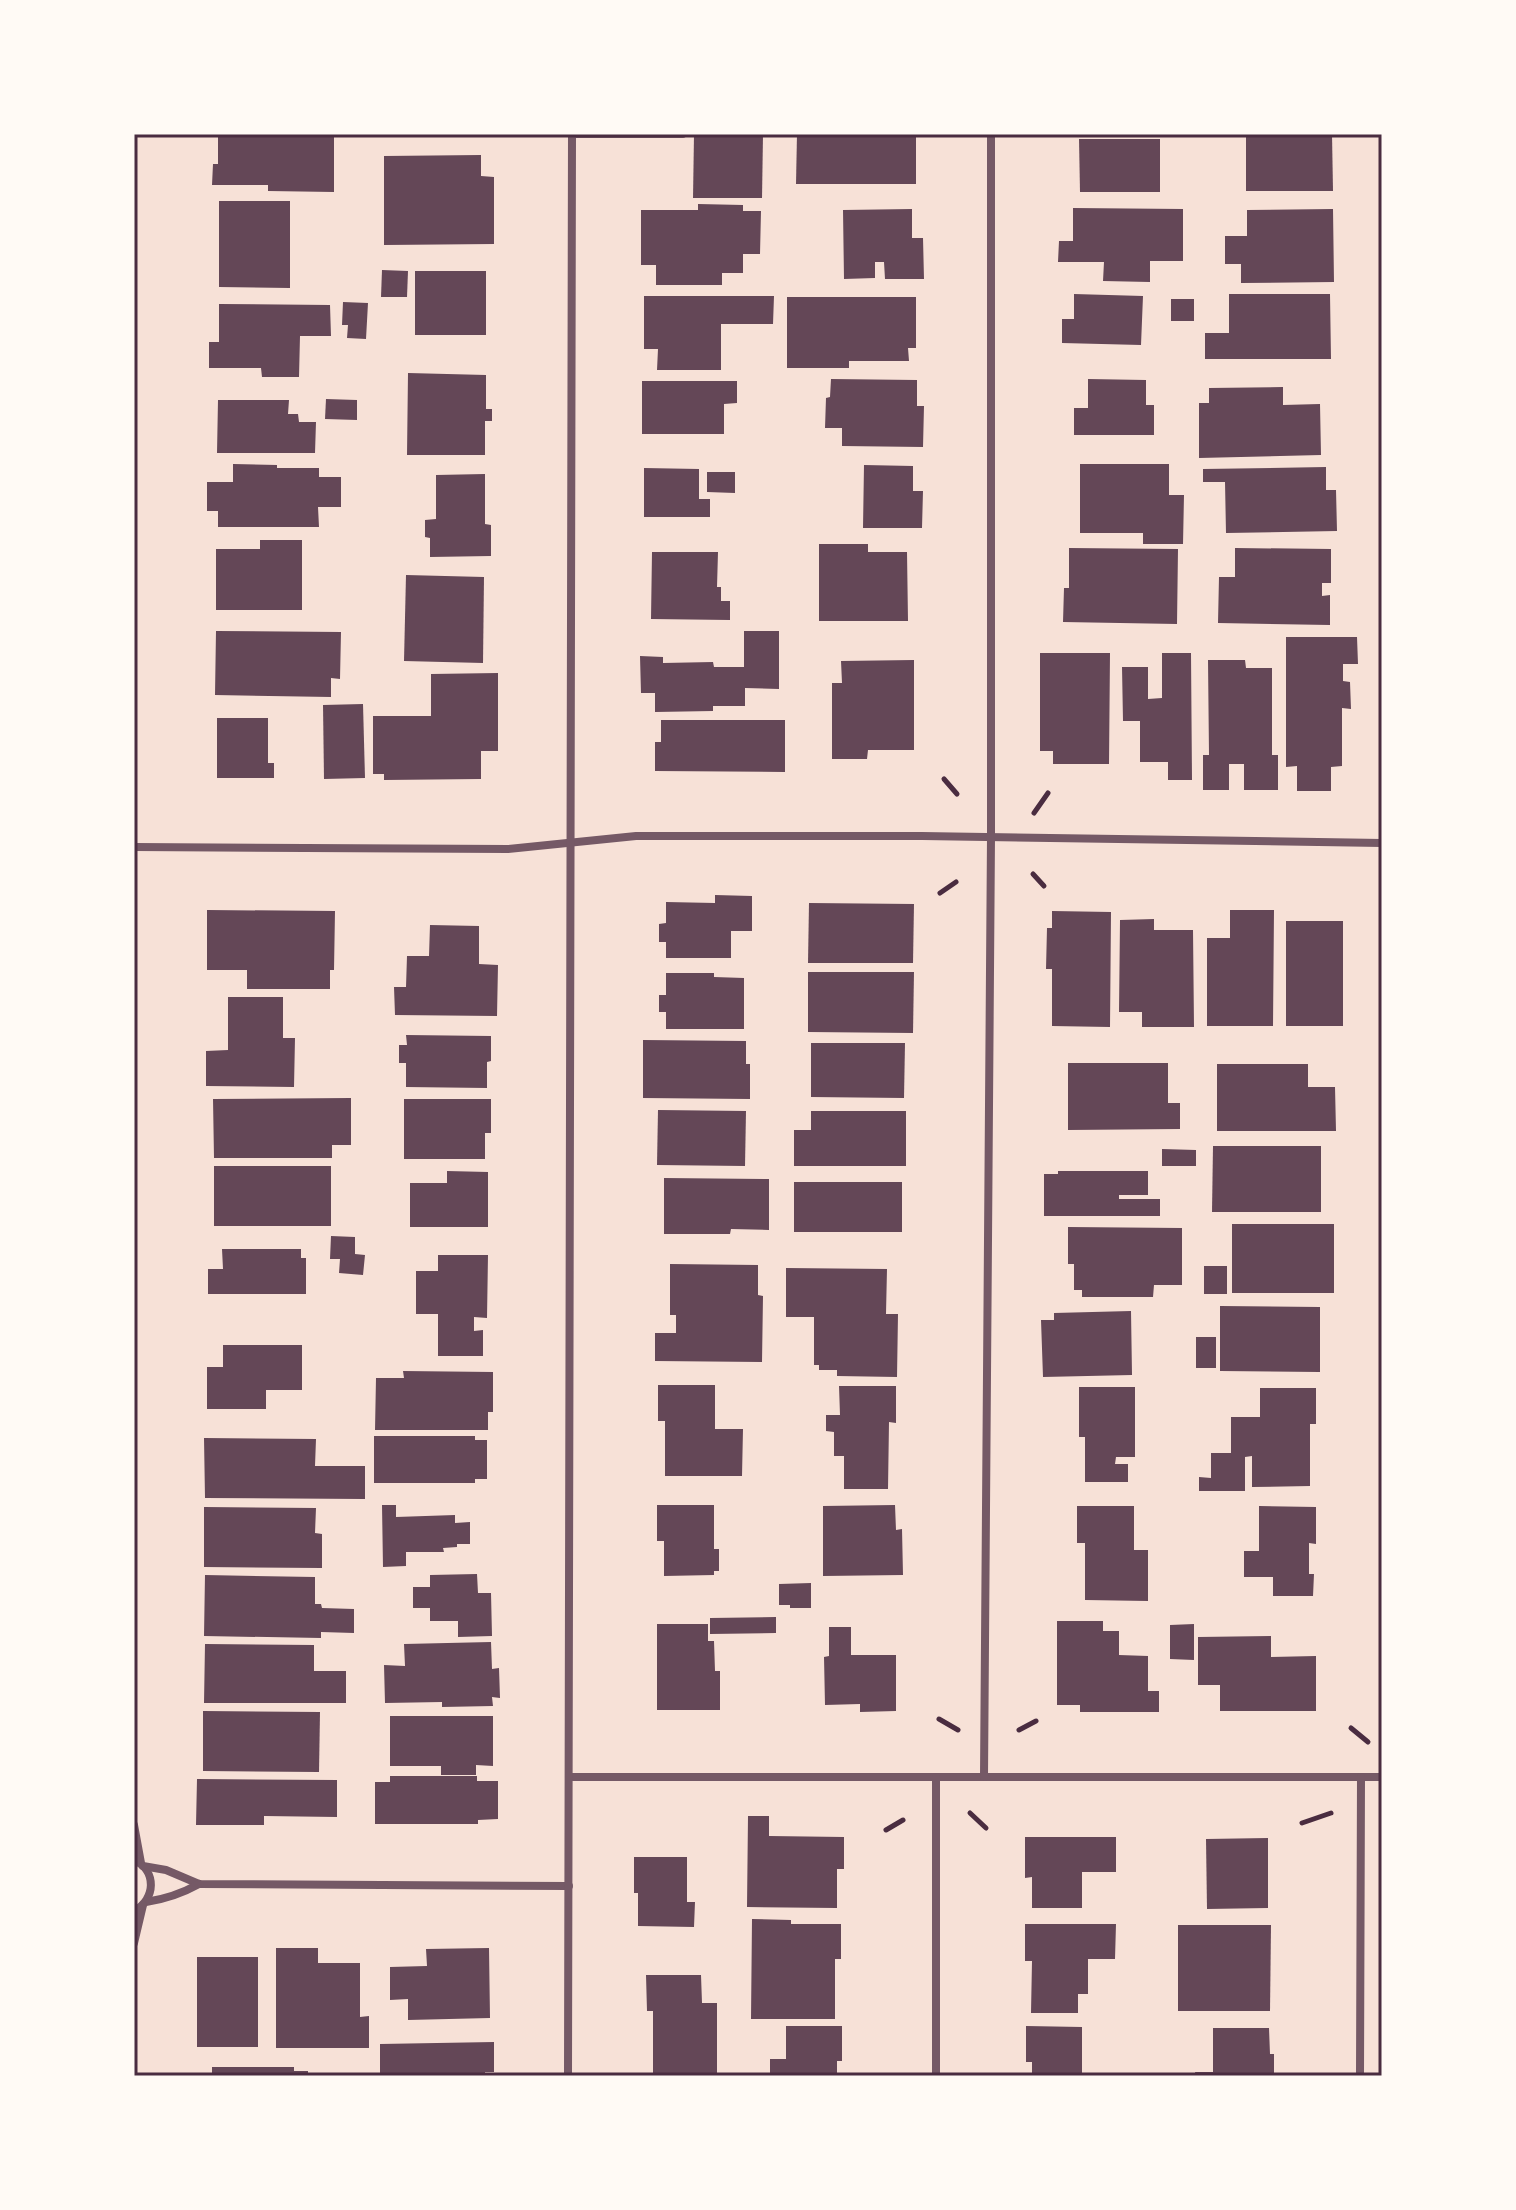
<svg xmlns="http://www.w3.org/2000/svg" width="1516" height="2210" viewBox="0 0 1516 2210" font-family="Helvetica,sans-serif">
  <rect width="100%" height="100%" fill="#f7e1d7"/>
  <!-- building -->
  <g fill="#644757">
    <path d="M218,134H273V137H286V134H325V137H334V192L268,191V185H212L213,164H218Z"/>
    <path d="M694,134H763L762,198H693Z"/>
    <path d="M797,134H916V184H796Z"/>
    <path d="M1246,134H1332L1333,191H1246Z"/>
    <path d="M1079,139H1160V192H1080Z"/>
    <path d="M481,155V176L494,177V244L384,245V156Z"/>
    <path d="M219,201H290V288L219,287Z"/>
    <path d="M698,204L743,205V211H761L760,254H743V273H722V285H656V265H641V210H698Z"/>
    <path d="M1073,208L1183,209V261H1150V282L1103,281L1104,262H1058L1059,241H1073Z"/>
    <path d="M912,209V238H923L924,279H885L884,262H875V278L844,279L843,210Z"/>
    <path d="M1333,209L1334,282L1241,283V264H1225V236H1247V210Z"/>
    <path d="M382,270L408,271L407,297H381Z"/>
    <rect x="415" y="271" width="71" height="64"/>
    <path d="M1074,294L1143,296L1141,345L1062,343V319H1074Z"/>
    <path d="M1229,294H1330L1331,359H1205V333H1229Z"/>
    <path d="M644,296H774L773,324H721V370H657L658,349H644Z"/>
    <path d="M787,297H916V348H908L909,361H849V368H787Z"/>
    <rect x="1171" y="299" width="23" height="22"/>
    <path d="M343,302L368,303L366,339L347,338L348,325H342Z"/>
    <path d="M219,304L330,305L331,336H300L299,377H262L261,368H209V342H219Z"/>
    <path d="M408,373L486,375V409H492V421H485V455H407Z"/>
    <path d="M831,379L917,380V406H924L923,447L842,446V428H825L826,398L830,397Z"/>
    <path d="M1088,379L1146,380V405H1154V435H1074V408H1088Z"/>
    <path d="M642,381H737V403L724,404V434H642Z"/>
    <path d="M1283,387V405L1320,404L1321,455L1199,458V403H1209V388Z"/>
    <path d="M326,399L357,400V420L325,419Z"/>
    <path d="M218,400H289L288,414H298L299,422H316L315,453H217Z"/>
    <path d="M233,464L277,465V468H319V477H341V507H318L319,527H218V511H207V482H233Z"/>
    <path d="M1080,464H1169V495H1184L1183,544H1143V533H1080Z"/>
    <path d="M864,465L913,466V491H923L922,528H863Z"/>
    <path d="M1326,467V490H1336L1337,531L1226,533L1225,482H1203V469Z"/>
    <path d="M644,468L699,469V499H710V517H644Z"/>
    <path d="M707,472H735V493L707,492Z"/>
    <path d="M485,474V524L491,525V556L430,557V538L425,537V520L436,519V475Z"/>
    <path d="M260,540H302V610H216V549H260Z"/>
    <path d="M819,544H868V552H907L908,621H819Z"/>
    <path d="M1069,548L1178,549L1177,624L1063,622L1064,588H1069Z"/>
    <path d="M1235,548L1331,549V583H1322V596L1330,595V625L1218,623L1219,577H1235Z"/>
    <path d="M652,552H718L717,587H721V601H730V620L651,619Z"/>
    <path d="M406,575L484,577L483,663L404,661Z"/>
    <path d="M216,631L341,632L340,679L331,678V697L215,695Z"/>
    <path d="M744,631H779V689L745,688V706H713V711L655,712V693H641L640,656L663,657V663L713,662L714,667H744Z"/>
    <path d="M1286,637H1357L1358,664H1343V681L1350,682L1351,709L1342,708V766L1331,767V791H1297V766L1286,767Z"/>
    <path d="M1040,653H1110L1109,764H1053V751H1040Z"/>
    <path d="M1162,653H1191L1192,780H1168V762H1140V721H1123L1122,667H1148V699L1162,698Z"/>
    <path d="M914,660V750H868L867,759H832V683H842L841,661Z"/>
    <path d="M1208,660H1245L1246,668H1272V755H1278V790H1244V764H1229V790H1203V755H1209Z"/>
    <path d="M498,673V751H481V779L384,780V774H373V716H431V674Z"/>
    <path d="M363,704L365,778L324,779L323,705Z"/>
    <path d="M217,718H268V763H274V778H217Z"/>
    <path d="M661,720H785V772L655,771V742H661Z"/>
    <path d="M715,895L752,896V931H731V958H666V942H659V924L666,923V902L715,903Z"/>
    <path d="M809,903L914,904L913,963H808Z"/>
    <path d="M207,910L335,911L334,970H330V989H247V970H207Z"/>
    <path d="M1230,910H1274L1273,1026H1207V938H1230Z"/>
    <path d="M1052,911L1111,912L1110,1027L1052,1026V969H1046L1047,928H1052Z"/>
    <path d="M1154,919V930H1193L1194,1027H1142V1012H1119L1120,920Z"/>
    <rect x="1286" y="921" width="57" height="105"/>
    <path d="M430,925L479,926V964L498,965L497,1016L395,1015L394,987H406L407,956H429Z"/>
    <path d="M808,972H914L913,1033L808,1032Z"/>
    <path d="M666,973H714V977L744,978V1029H666V1012H659V995H666Z"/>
    <path d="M228,997H283V1038H295L294,1087L206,1086V1051L228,1050Z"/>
    <path d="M406,1035L491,1036V1061L487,1062V1088L406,1087V1063H399V1045H407Z"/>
    <path d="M643,1040L746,1041V1064H750V1099L643,1098Z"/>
    <path d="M811,1043H905L904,1098L811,1097Z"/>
    <path d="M1068,1063H1168V1103H1180V1129L1068,1130Z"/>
    <path d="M1217,1064H1308V1087H1335L1336,1131H1217Z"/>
    <path d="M351,1098V1145H332V1158H214L213,1099Z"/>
    <path d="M404,1099H491V1133H485V1159H404Z"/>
    <path d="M658,1110L746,1111L745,1166L657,1165Z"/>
    <path d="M811,1111H906V1166H794V1130H811Z"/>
    <path d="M1213,1146H1321V1212H1212Z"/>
    <path d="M1162,1149L1196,1150V1166H1162Z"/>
    <rect x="214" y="1166" width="117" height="60"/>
    <path d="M447,1171L488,1172V1227H410V1183H447Z"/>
    <path d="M1058,1171H1148V1195H1119V1199H1160V1216H1044V1174H1058Z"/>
    <path d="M664,1178L769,1179V1230L731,1229L730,1234H664Z"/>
    <rect x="794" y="1182" width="108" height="50"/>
    <rect x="1232" y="1224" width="102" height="69"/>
    <path d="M1068,1227L1182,1228V1285H1154L1153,1297H1082V1290H1074V1264H1068Z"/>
    <path d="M331,1236L355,1237V1254L365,1255L363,1275L339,1273L340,1259H330Z"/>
    <path d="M222,1249H301V1258H306V1294H208V1269H223Z"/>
    <path d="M438,1255H488L487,1318L474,1317V1331L483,1330V1356H438V1314H416V1271H438Z"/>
    <path d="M670,1264L758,1265V1295L763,1296L762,1362L655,1361V1333H676V1315H670Z"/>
    <rect x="1204" y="1266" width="23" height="28"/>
    <path d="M786,1268L887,1269L886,1314H898L897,1377L837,1376V1370H819V1365H814V1317H786Z"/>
    <path d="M1220,1306L1320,1307V1372L1220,1371Z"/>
    <path d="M1131,1311L1132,1375L1043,1377L1041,1320H1054V1313Z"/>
    <rect x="1196" y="1337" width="20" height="31"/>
    <path d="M223,1345H302V1390H266V1409H207V1367H223Z"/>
    <path d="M403,1371L493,1372V1412H488V1430H375L376,1378H404Z"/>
    <path d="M658,1385H715V1429H743L742,1476H665V1421H658Z"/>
    <path d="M839,1386H896V1423L889,1422L888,1489H844V1456H834V1432L826,1431V1415H840Z"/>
    <path d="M1079,1387H1135V1457H1116L1115,1464H1128V1482H1085V1437H1079Z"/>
    <path d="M1260,1388H1316V1424H1310V1486L1252,1487V1456L1245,1457V1491H1199V1477L1211,1478V1453H1231V1417H1260Z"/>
    <path d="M374,1436H475V1440H487V1479H475V1483H374Z"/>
    <path d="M204,1438L316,1439L315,1466H365V1499L205,1498Z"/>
    <path d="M382,1505H396V1517L455,1515V1523L470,1522V1544H457V1547L443,1548L444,1552H406V1566L383,1567Z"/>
    <path d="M657,1505H714V1549H719V1571H714V1575L664,1576V1541H657Z"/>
    <path d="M895,1505L896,1530L902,1529L903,1575L823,1576V1506Z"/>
    <path d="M1077,1506H1134V1550H1148V1601L1085,1600V1543H1077Z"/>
    <path d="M1259,1506L1316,1507V1544L1309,1543V1574H1314L1313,1596H1273V1577H1244V1551H1259Z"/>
    <path d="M204,1507L316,1508L315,1533L322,1534V1568L204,1567Z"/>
    <path d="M477,1574L478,1593H491L492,1636L458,1637V1621H430V1608H413V1587H430V1575Z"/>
    <path d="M205,1575L315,1577V1604H321L322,1608L354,1609V1633L321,1632V1638L204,1636Z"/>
    <path d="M811,1583V1608H790V1605H779V1584Z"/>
    <path d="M776,1617V1633L710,1634V1618Z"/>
    <path d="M1057,1621H1103V1631H1119V1655L1148,1656V1691H1159V1712H1080V1705H1057Z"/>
    <path d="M657,1624H708V1641H714L715,1671H720V1710H657Z"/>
    <path d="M1194,1624V1660L1170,1659V1625Z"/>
    <path d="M829,1627H851V1655H896V1711L860,1712V1704L825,1705L824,1657L829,1656Z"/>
    <path d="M1271,1636V1657L1316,1656V1711H1220V1685H1198V1637Z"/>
    <path d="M491,1642L492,1669L499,1668L500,1698L492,1697L493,1706L442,1707V1702L385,1703L384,1665L405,1666L404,1644Z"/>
    <path d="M205,1644L314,1645V1671H346V1703H204Z"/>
    <path d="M203,1711L320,1712L319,1772L203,1771Z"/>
    <path d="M390,1716H493V1766L476,1765V1775H441V1766H390Z"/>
    <path d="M390,1776H477V1781H498V1819L478,1820V1824H375V1782H390Z"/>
    <path d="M197,1779L337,1780V1817L264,1816V1825H196Z"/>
    <path d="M748,1816H769V1836L844,1837V1869H837V1908L747,1907Z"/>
    <path d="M1025,1837H1116V1872H1082V1908H1032V1877L1025,1878Z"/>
    <path d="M1268,1838V1908L1207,1909L1206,1839Z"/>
    <path d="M634,1857H687V1902H695L694,1927L638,1926V1893H634Z"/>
    <path d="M752,1919L791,1920V1924H841V1959H835V2019H751Z"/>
    <path d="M1025,1924H1116L1115,1959H1088V1994H1078V2013H1031L1032,1961H1025Z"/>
    <path d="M1178,1925H1271L1270,2011H1178Z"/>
    <path d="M276,1948H318V1963H360V2017L369,2016V2048H276Z"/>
    <path d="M489,1948L490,2018L408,2020V1999L390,2000V1967L427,1966L426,1949Z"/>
    <rect x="197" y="1957" width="61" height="90"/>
    <path d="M646,1975H701L702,2003H717V2076H653V2011H647Z"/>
    <path d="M786,2026H842V2061H837V2076H770V2059H786Z"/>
    <path d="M1026,2026L1082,2027V2073H1088V2076H1032V2062H1026Z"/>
    <path d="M1213,2028H1269L1270,2054H1274V2076H1196L1195,2072H1213Z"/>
    <path d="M494,2042V2072H485V2076H380V2044Z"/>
    <path d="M212,2067H294V2071H308V2076H212Z"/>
  </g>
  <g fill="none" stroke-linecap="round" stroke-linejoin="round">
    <!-- path -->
    <g stroke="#4a2c40" stroke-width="5">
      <path d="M944,779L957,794"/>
      <path d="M1034,813L1048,793"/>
      <path d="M1033,874L1044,886"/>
      <path d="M940,893L956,882"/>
      <path d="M939,1719L958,1730"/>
      <path d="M1351,1728L1368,1742"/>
      <path d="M1019,1730L1036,1721"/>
      <path d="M970,1813L986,1828"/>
      <path d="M1302,1823L1331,1813"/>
      <path d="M886,1830L903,1820"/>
    </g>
    <!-- service -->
    <path stroke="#755966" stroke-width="6" d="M572,135H683"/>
    <!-- minor -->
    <g stroke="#755966" stroke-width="8">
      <path d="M134,847L508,849L636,836H922L1382,843"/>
      <path d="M569,1777H1382"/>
      <path d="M984,1777L991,837V134"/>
      <path d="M134,1825L141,1863"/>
      <path d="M134,1860C157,1871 156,1899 134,1911"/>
      <path d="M143,1866L166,1870L199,1884L569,1886"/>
      <path d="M146,1902C166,1899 181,1894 199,1884"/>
      <path d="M134,1943L143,1905"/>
      <path d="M568,2076L572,134"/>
      <path d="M936,2076V1777"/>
      <path d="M1360,2076L1361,1777"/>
    </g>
  </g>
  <!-- border -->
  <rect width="1516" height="2210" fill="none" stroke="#fffaf5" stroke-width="272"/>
  <rect x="136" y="136" width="1244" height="1938" fill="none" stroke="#4a2c40" stroke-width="3"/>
</svg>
